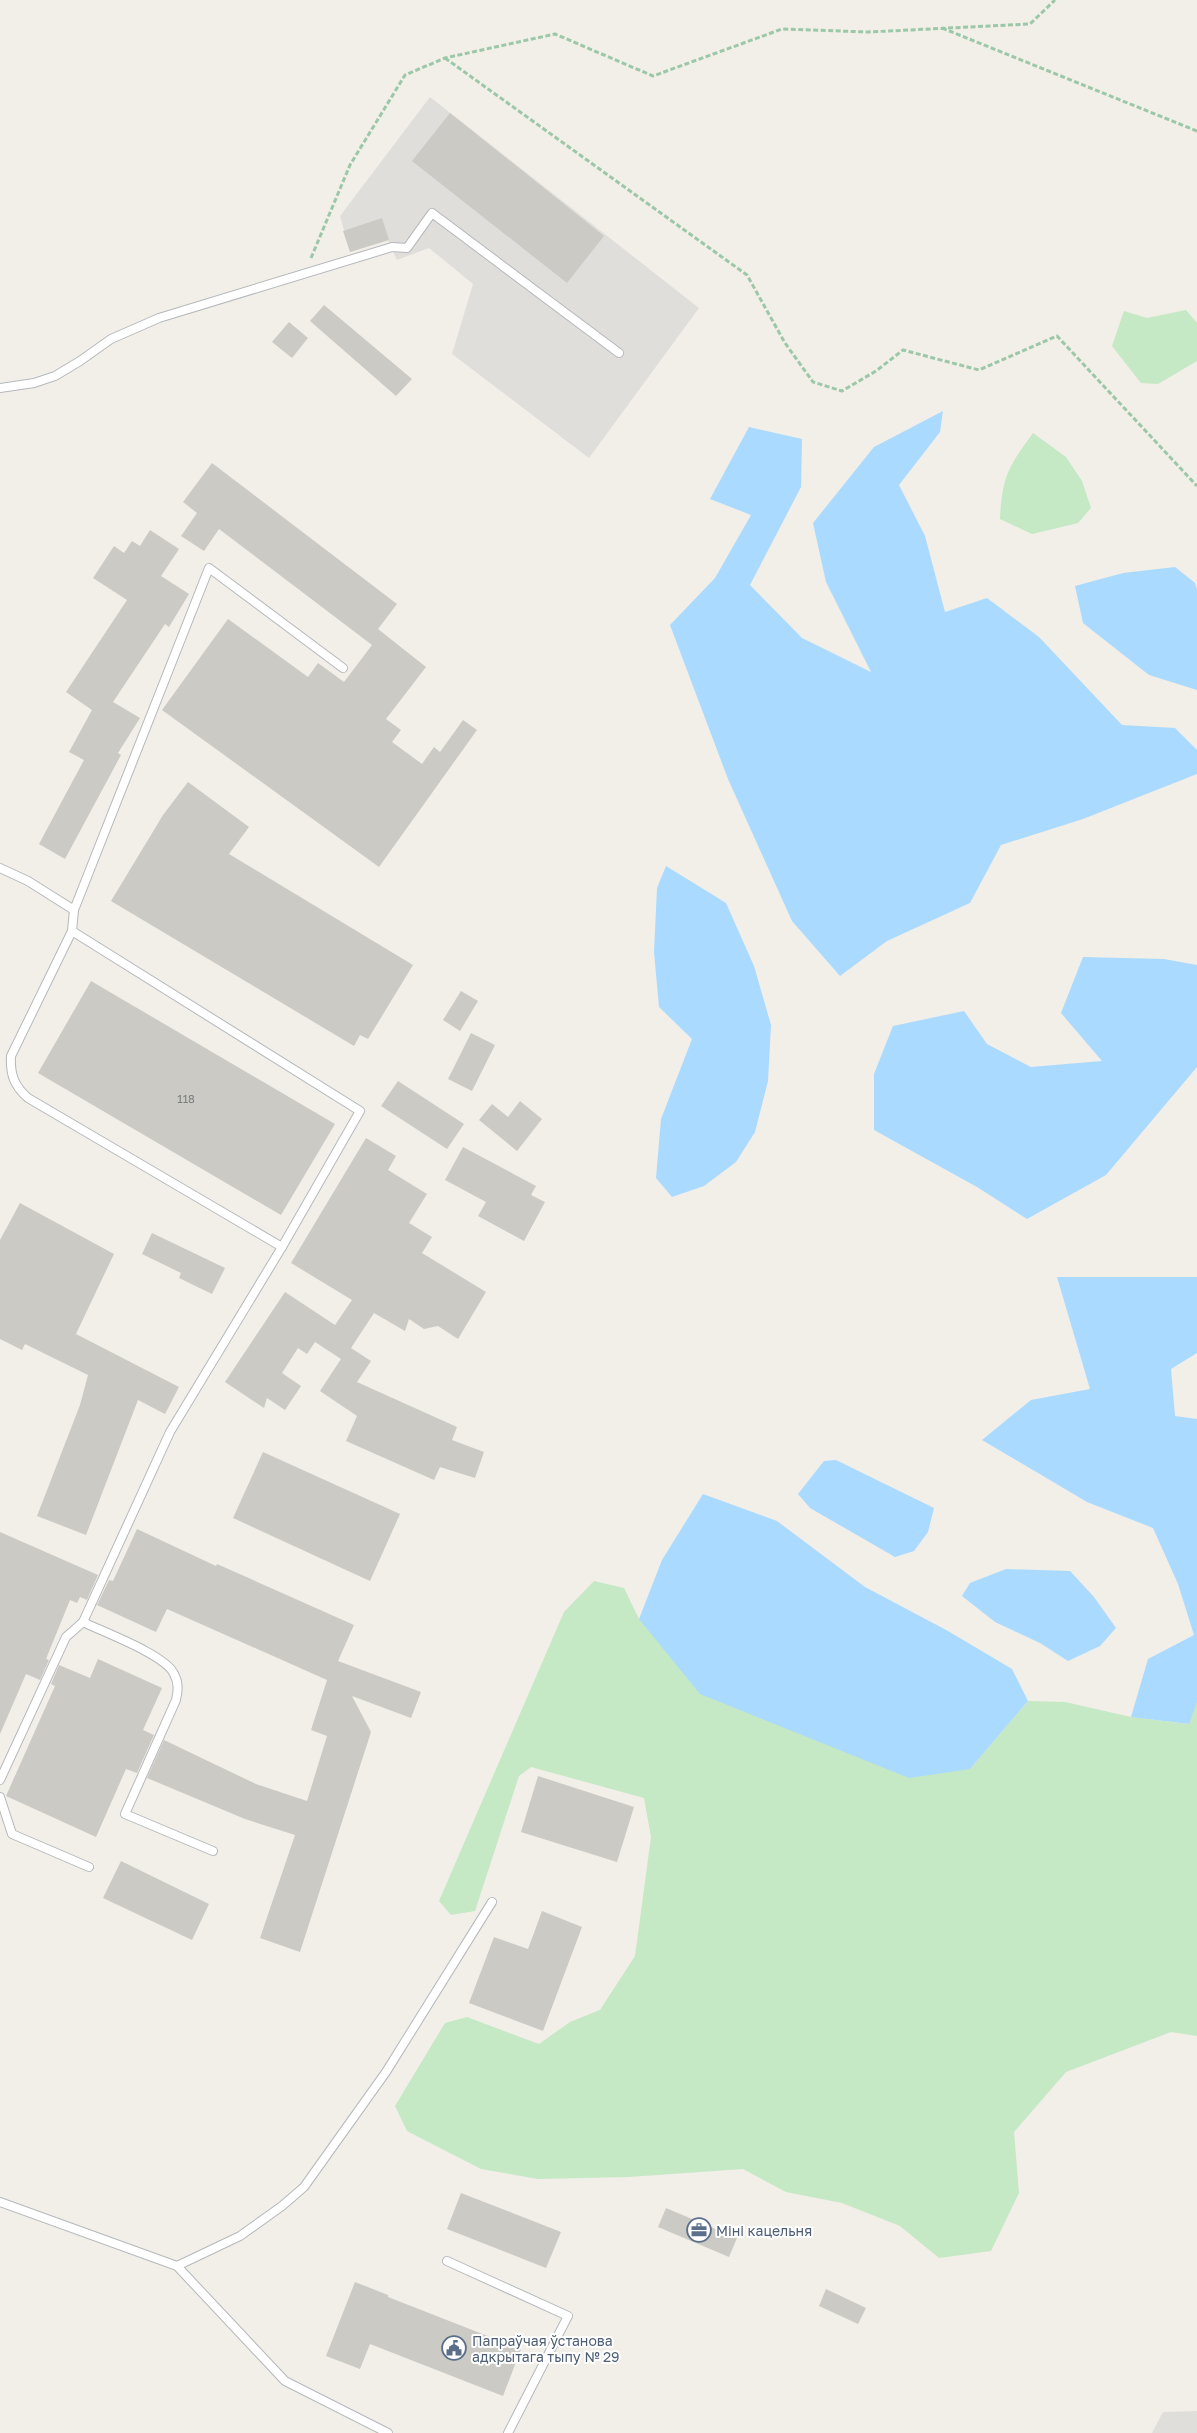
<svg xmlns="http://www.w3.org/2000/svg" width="1197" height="2433" viewBox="0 0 1197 2433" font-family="'Golos Text',sans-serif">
  <rect width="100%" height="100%" fill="#f1efe8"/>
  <!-- industrial -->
  <g fill="#e0deda">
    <path d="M430,97L699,308L589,458L452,354L473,284L429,248L397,260L388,240L350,252L340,216Z"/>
    <path d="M1197,2411V2433H1152L1163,2412Z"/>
  </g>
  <!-- green -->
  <g fill="#c5e8c5">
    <path d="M1186,310L1197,323V361L1158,384L1141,383L1112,346L1124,311L1147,318Z"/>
    <path d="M1033,433L1066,457L1082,481L1091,508L1078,523L1032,534L1000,519C1002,477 1008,467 1033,433Z"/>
    <path d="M594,1581L624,1588L639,1619L970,1769L1028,1701L1065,1702L1131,1717L1188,1724L1197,1702V2036L1171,2032L1066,2072L1014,2132L1019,2193L991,2251L939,2258L900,2226L842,2203L786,2192L743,2169L629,2177L538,2179L481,2169L407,2131L395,2106L445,2023L467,2017L539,2044L570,2022L600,2010L635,1956L651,1837L644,1798L531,1767L519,1776L475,1911L451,1915L439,1901L564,1612Z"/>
  </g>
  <!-- water -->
  <g fill="#aadaff">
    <path d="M943,411L940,432L899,485L925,536L945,612L987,598L1039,637L1122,725L1175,728L1197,750V774L1083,819L1001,845L970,903L887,941L840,976L792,921L728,779L670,625L715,578L751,515L710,499L749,427L802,439L801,487L750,585L802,638L871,672L826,582L813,523L874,447Z"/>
    <path d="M1175,567L1195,583L1197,590V690L1149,675L1083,623L1075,586L1123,573Z"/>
    <path d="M666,866L726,903L754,966L771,1025L768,1081L755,1132L736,1162L704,1186L672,1197L656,1178L661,1119L692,1039L659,1007L654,952L657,888Z"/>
    <path d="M1083,957L1164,959L1197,965V1067L1106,1175L1027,1219L977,1187L874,1130V1074L893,1026L964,1011L987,1044L1031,1067L1102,1061L1061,1013Z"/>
    <path d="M1057,1277H1197V1353L1171,1369L1175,1416L1197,1419V1702L1189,1724L1131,1717L1148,1659L1194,1635L1178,1584L1153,1528L1087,1502L982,1440L1031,1400L1090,1389Z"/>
    <path d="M836,1460L934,1508L928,1532L914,1551L895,1557L810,1508L798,1494L824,1461Z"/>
    <path d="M703,1494L777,1521L865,1587L948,1631L1012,1669L1028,1701L970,1769L909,1778L700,1694L639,1619L662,1560Z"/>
    <path d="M1006,1569L1070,1571L1094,1597L1116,1628L1100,1646L1068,1661L1040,1643L995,1622L962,1596L970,1583Z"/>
  </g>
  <!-- building -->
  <g fill="#cccac5">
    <path d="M450,113L604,236L567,283L412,161Z"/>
    <path d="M382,218L389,240L350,252L343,231Z"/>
    <path d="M324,305L412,379L396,396L310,321Z"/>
    <path d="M289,322L308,338L292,358L272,342Z"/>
    <path d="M212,463L397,604L378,629L426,667L386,719L401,730L392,742L422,764L434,747L440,752L463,720L477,730L379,867L162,710L228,619L308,677L318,663L344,682L372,645L219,529L204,551L181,536L197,513L183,502Z"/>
    <path d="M150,530L179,549L161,576L189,594L169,627L165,624L113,702L140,718L118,753L121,755L65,859L39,844L84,760L69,752L92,710L66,692L127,600L93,578L114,546L124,553L132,541L140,546Z"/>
    <path d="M188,782L249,827L229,854L413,965L368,1039L360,1035L354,1046L111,901L163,815Z"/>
    <path d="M91,981L335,1124L281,1215L38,1073Z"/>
    <path d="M461,991L478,1001L460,1031L443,1020Z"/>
    <path d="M471,1033L495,1045L472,1091L448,1079Z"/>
    <path d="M398,1081L464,1124L447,1149L381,1106Z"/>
    <path d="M520,1101L542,1119L517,1151L479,1120L492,1104L508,1117Z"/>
    <path d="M366,1138L396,1156L388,1170L427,1194L409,1223L432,1237L422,1253L486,1292L458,1339L438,1326L424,1329L409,1319L405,1331L374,1313L351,1348L371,1361L357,1382L457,1427L452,1440L484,1452L475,1478L440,1467L434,1480L346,1441L357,1416L320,1391L341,1359L315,1342L307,1354L298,1348L282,1373L301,1386L285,1410L267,1398L264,1408L225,1382L285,1292L335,1325L352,1300L291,1263Z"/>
    <path d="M463,1147L536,1186L531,1195L545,1202L524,1241L478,1216L486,1202L445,1180Z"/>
    <path d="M20,1203L114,1254L76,1334L179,1387L165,1414L138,1400L86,1535L37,1516L80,1405L88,1375L25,1344L22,1350L0,1339V1240Z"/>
    <path d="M152,1233L225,1268L212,1294L179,1278L181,1273L142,1254Z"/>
    <path d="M263,1452L400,1514L370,1581L233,1518Z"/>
    <path d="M137,1529L216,1566L217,1564L354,1625L338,1661L421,1692L411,1718L352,1696L371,1732L300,1952L260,1938L295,1835L245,1819L147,1778L164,1740L256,1784L307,1801L327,1736L311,1730L327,1680L167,1609L156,1632L97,1605L109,1580L113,1581Z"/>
    <path d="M0,1532L98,1575L87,1600L80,1597L77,1603L70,1600L46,1659L49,1660L40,1680L26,1674L0,1734Z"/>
    <path d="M98,1659L162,1688L143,1730L154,1735L137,1773L126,1769L96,1837L6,1796L55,1686L51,1684L59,1665L90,1678Z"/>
    <path d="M538,1776L634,1807L617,1862L521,1832Z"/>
    <path d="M121,1861L209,1904L192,1940L103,1898Z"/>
    <path d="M542,1911L582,1927L543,2031L469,2003L494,1937L528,1949Z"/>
    <path d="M461,2193L561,2232L546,2268L447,2229Z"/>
    <path d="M666,2208L737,2238L729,2257L658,2227Z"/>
    <path d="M355,2282L388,2295V2297L521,2349L503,2396L370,2344L360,2369L326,2356Z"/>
    <path d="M826,2289L866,2308L858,2324L819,2306Z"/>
  </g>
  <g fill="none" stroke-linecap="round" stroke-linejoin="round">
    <!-- lane casing -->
    <g stroke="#b5b8bc" stroke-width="10">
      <g id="lane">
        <path d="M0,388L34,383L55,376L80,361L111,339L159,318L392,247L407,248L432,213L619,353"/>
        <path d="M0,868L28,881L74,910L209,568L343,668"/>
        <path d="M72,931L360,1111L282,1247L28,1098C14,1086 10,1074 11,1056L72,931L74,910"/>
        <path d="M83,1622C103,1632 166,1655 174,1674C179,1683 178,1691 176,1700L125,1814L213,1851"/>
        <path d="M0,1780L66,1637L83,1622L170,1432L282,1247"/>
        <path d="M0,1797L12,1834L89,1867"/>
        <path d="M0,2202L177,2266L240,2236L282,2206L304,2187L386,2072L492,1902"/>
        <path d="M447,2261L568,2316L508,2433"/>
        <path d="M177,2266L285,2381L388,2433"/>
      </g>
    </g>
    <!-- path -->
    <g stroke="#9cc7a9" stroke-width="3" stroke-dasharray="5 2.5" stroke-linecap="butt">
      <path d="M942,28L1197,131"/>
      <path d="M445,58L747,275L785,343L813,382L842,391L876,371L903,350L979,370L1057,336L1197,486"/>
      <path d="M311,258L350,165L405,75L445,58L555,34L653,76L782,29L868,32L1030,24L1055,0"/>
    </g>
    <!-- lane -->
    <use href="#lane" stroke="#fff" stroke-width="8"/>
  </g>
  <!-- icons -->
  <defs>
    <g id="office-ring" transform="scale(1.25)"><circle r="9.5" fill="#fff" stroke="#5c6f8a" stroke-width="1.5"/><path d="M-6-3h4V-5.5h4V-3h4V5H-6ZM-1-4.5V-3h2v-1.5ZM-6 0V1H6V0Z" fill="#5c6f8a"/></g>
    <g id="civic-ring" transform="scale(1.25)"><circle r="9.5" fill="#fff" stroke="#5c6f8a" stroke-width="1.5"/><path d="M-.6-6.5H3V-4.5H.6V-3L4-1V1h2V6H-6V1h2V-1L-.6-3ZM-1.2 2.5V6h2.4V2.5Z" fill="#5c6f8a"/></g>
  </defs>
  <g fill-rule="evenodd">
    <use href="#office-ring" x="699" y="2230"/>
    <use href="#civic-ring" x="454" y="2348"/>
  </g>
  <g text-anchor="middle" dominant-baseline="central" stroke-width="4" stroke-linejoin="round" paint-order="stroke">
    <!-- number labels -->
    <g font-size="11" fill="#7a7d7f">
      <text x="186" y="1098">118</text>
    </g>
    <!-- service labels -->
    <g font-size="14" fill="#4e5e75" stroke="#fff" text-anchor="start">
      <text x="716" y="2230">Міні кацельня</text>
      <text x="472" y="2340">Папраўчая ўстанова<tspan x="472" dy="16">адкрытага тыпу № 29</tspan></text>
    </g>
  </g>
</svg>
